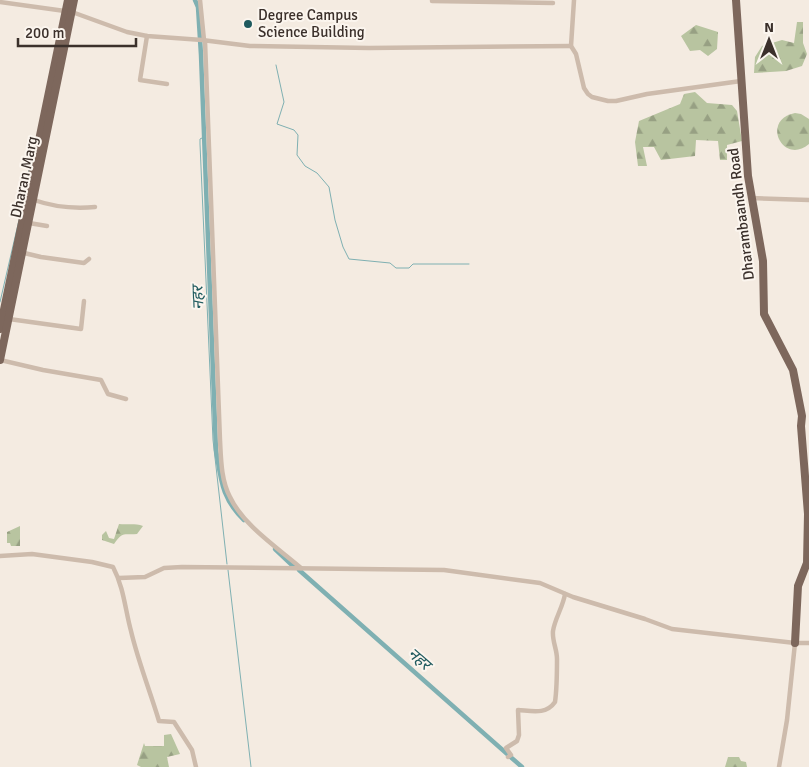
<svg xmlns="http://www.w3.org/2000/svg" width="809" height="767" viewBox="0 0 809 767" font-family="Signika,'Noto Sans Devanagari',sans-serif">
  <defs>
    <pattern id="forest-firs" width="22" height="20" patternUnits="userSpaceOnUse" patternTransform="scale(1.25)"><rect width="22" height="20" fill="#b8c4a0"/><path d="M5 1l3.5 6h-7zM16 11l3.5 6h-7z" fill="#97a083"/></pattern>
  </defs>
  <rect width="100%" height="100%" fill="#f4ebe1"/>
  <!-- forest -->
  <g fill="url(#forest-firs)">
    <path d="M797,22H803V43L807,54L802,66L786,71L754,73L755,57L762,46L782,40L794,43Z"/>
    <path d="M696,25L718,32L717,49L708,56L700,50L690,51L681,36Z"/>
    <path d="M695,92L707,103L732,105L737,111L742,141L727,145V160H720L718,141L696,140L695,156L661,160L654,147H643L647,166H638L635,142L639,121L680,104L684,94Z"/>
    <path d="M795,113L801,114L809,119V144C783,166 760,120 795,113Z"/>
    <path d="M119,524C127,525 135,523 143,526L137,534C123,535 123,531 114,544L102,540V535L106,531L109,538L114,539Z"/>
    <path d="M20,526V546H11L10,543H7V532Z"/>
    <path d="M171,734L180,754L167,757L169,767H141L137,765L144,743L145,746H164V735Z"/>
    <path d="M728,757H739L741,761L746,762L747,767H725Z"/>
  </g>
  <g fill="none" stroke-linecap="round" stroke-linejoin="round">
    <!-- stream -->
    <g stroke="#7fb0b2" stroke-width="1">
      <path d="M276,65L284,102L277,124L294,130L298,135L297,155L305,166L317,173L329,187L335,220L343,247L349,259L390,263L396,268H409L413,264H469"/>
      <path d="M204,137L200,139V144L213,440L227,564"/>
      <path d="M23,201L35,139"/>
      <path d="M0,302L19,220"/>
      <path d="M228,570L251,767"/>
    </g>
    <!-- canal -->
    <g stroke="#7fb0b2" stroke-width="4.5">
      <path d="M195,0L198,7L201,55L216,450C221,479 221,498 244,520"/>
      <path d="M275,549L293,566"/>
      <path d="M299,570L522,767"/>
    </g>
    <!-- minor -->
    <g stroke="#cdbbac" stroke-width="4.5">
      <path d="M200,0L204,40"/>
      <path d="M574,0L571,46L576,54L584,88L588,94L592,97L608,101H616L647,94L741,81"/>
      <path d="M432,1L553,3"/>
      <path d="M0,2L72,12L127,32L147,36L202,40L250,46L369,48L571,46"/>
      <path d="M147,36L140,80L167,84"/>
      <path d="M205,41L220,440C221,459 221,480 230,497C243,525 278,548 301,568"/>
      <path d="M751,198L809,200"/>
      <path d="M34,200C54,207 74,209 95,207"/>
      <path d="M29,223L47,226"/>
      <path d="M20,252L41,257L84,263L89,259"/>
      <path d="M9,319L81,329L84,301"/>
      <path d="M0,360L43,370L101,380L108,394L126,399"/>
      <path d="M0,556L32,554L92,562L113,567C124,588 125,609 131,631C138,661 150,691 159,721L174,722L192,750L196,767"/>
      <path d="M119,578L145,577L164,568L182,567L444,570L540,583L573,597L645,619L672,629L795,643H809"/>
      <path d="M508,757L511,755L506,748L517,741L519,735L518,710C532,711 546,715 555,702C557,688 557,673 557,659C557,649 552,641 553,631C555,618 563,607 565,594"/>
      <path d="M779,767L787,720L795,643"/>
    </g>
    <!-- primary -->
    <g stroke="#7d675c" stroke-width="8">
      <path d="M736,0L748,176L763,261L764,314L793,370L802,416L801,426L808,514L807,563L798,586L795,643"/>
      <path d="M0,329L68,0"/>
      <path d="M0,360L74,0"/>
    </g>
  </g>
  <!-- markers -->
  <circle fill="#1f5a5e" stroke="#fbf5ee" stroke-width="2" cx="248" cy="24" r="5"/>
  <g text-anchor="middle" dominant-baseline="central" stroke-width="4" stroke-linejoin="round" paint-order="stroke">
    <!-- poi labels -->
    <g font-size="15" fill="#3b302b" stroke="#fbf5ee" text-anchor="start">
      <text x="258" y="15">Degree Campus<tspan x="258" dy="17">Science Building</tspan></text>
    </g>
    <!-- street labels -->
    <g font-size="15" fill="#3b302b" stroke="#fbf5ee">
      <text transform="translate(24 177) rotate(-78)">Dharan Marg</text>
      <text transform="translate(741 214) rotate(-97)">Dharambaandh Road</text>
    </g>
    <!-- water labels -->
    <g font-size="16" font-style="italic" fill="#1f5a5e" stroke="#fbf5ee">
      <text transform="translate(198 298) rotate(-92)">नहर</text>
      <text transform="translate(419 659) rotate(41)">नहर</text>
    </g>
  </g>
  <!-- north arrow -->
  <g transform="translate(769 40)" stroke="#fbf5ee" stroke-width="4" paint-order="stroke">
  <path d="M0-4L9 19L0 12L-9 19Z" fill="#3b302b"/>
  <text y="-8" font-size="14" font-weight="bold" text-anchor="middle" fill="#3b302b">N</text>
  </g>
  <!-- scale -->
  <path d="M18 38v8h118v-8" fill="none" stroke="#3b302b" stroke-width="2.5"/>
  <text x="25" y="38" font-size="15" fill="#3b302b" stroke="#fbf5ee" stroke-width="4" paint-order="stroke">200 m</text>
</svg>
